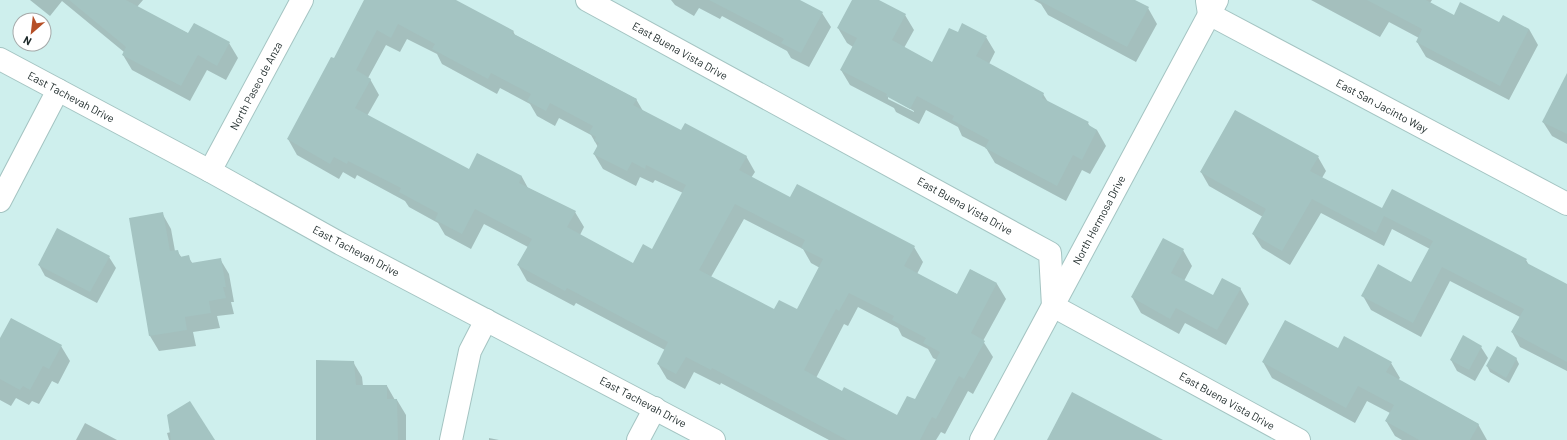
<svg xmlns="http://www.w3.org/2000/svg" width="1567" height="440" font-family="Barlow,sans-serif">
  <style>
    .shadow { fill: #0003; fill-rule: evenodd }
    .building { fill: #a4c4c2; fill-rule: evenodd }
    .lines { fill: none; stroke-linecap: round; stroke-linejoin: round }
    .minor-casing { stroke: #a4c4c2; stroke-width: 24 }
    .tertiary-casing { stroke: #a4c4c2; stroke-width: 24 }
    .minor { stroke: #fff; stroke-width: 22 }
    .tertiary { stroke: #fff; stroke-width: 22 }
    .labels { text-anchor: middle; stroke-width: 3; stroke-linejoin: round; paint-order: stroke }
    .street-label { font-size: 11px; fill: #1d2929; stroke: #fff }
  </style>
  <rect width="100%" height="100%" fill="#ceefed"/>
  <!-- shadow -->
  <g class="shadow">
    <polygon points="30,0 143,0 137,7 189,34 229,43 238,58 226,80 207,70 190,101 132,70 123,55 124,52 62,1 50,16"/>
    <path d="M 365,0 L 454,0 L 513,31 L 515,35 L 636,99 L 643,111 L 681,132 L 746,156 L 755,172 L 751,178 L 791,199 L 914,247 L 923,262 L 917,274 L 958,295 L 971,270 L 997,284 L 1006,299 L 983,341 L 993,357 L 973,394 L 968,391 L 945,434 L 941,432 L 936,440 L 829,440 L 721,383 L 720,385 L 694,372 L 685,389 L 667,379 L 658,364 L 665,350 L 576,303 L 574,306 L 527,281 L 518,265 L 528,247 L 484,224 L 471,249 L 445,235 L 438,223 L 409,207 L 405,201 L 357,175 L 355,179 L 343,172 L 339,179 L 297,155 L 288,139 L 334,60 ZM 407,39 L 437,54 L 442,64 L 497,94 L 500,88 L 530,104 L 537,116 L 555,126 L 559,118 L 591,135 L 598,147 L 594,154 L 603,169 L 636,186 L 640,177 L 653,183 L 655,180 L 683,193 L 652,251 L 633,265 L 580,235 L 584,227 L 575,212 L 528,188 L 522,177 L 478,154 L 469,170 L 367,116 L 379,95 L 370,79 L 368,78 L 386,45 L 400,52 ZM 744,219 L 803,249 L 811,263 L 820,268 L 797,310 L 774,311 L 711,277 ZM 858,307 L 898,328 L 902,336 L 928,349 L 933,358 L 937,360 L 916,401 L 897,417 L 843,392 L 816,378 L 844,324 L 848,326 Z"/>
    <polygon points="671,0 798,0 822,13 831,27 809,67 791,58 787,51 722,16 720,19 699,8 694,16 675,5"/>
    <path d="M 853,0 L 877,0 L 905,15 L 914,30 L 904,48 L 933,63 L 958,33 L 986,37 L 995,52 L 989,64 L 1043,94 L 1048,102 L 1088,123 L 1090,127 L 1097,130 L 1106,146 L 1090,174 L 1082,170 L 1066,201 L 995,163 L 986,148 L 962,136 L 958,127 L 926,110 L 919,124 L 896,112 L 894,108 L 850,85 L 841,70 L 853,47 L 847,43 L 838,28 ZM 888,96 L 914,111 L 914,112 L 888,99 Z"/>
    <polygon points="1034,0 1133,0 1148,8 1157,24 1136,62 1048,15 1041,4"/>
    <polygon points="1311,0 1432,0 1430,3 1454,16 1529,29 1538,45 1509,100 1426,57 1417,42 1419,38 1389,22 1380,37"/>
    <polygon points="1567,76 1567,144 1552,136 1543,122"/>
    <polygon points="1318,157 1326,171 1322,178 1382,210 1526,260 1529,265 1567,285 1567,371 1520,347 1512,332 1520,317 1450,281 1421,337 1371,310 1363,296 1412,283 1430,249 1392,229 1384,246 1321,213 1290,265 1262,248 1253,234 1263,217 1209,186 1201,172"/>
    <polygon points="162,213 171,229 175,251 177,251 182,258 188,257 193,264 220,259 229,274 234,302 231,302 234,314 217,316 220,328 193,332 196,346 159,351 150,336 130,219"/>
    <polygon points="1183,250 1192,266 1184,281 1213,296 1240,288 1249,304 1226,345 1185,323 1179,334 1141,313 1132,297"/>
    <polygon points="109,257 116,268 97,303 45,276 39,265"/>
    <polygon points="0,340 61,346 70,361 58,384 52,381 39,404 32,401 29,405 16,398 11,406 0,400"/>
    <polygon points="1481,347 1488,358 1475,381 1457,371 1451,360"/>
    <polygon points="1338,350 1391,363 1400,378 1398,380 1478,424 1487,440 1402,440 1395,436 1386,421 1390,413 1367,401 1355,423 1272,378 1263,362"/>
    <polygon points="1516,358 1519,364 1509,383 1490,372 1487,366"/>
    <polygon points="353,362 362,377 363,386 387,386 395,400 397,400 406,415 406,440 317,440"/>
    <polygon points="85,423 117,440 76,440"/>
    <polygon points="171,432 215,440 169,440 167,433"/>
    <polygon points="489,438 499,440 489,440"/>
  </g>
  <!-- building -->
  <g class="building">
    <polygon points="69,0 126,0 188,33 194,23 230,42 217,66 198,55 181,86 122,55 126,47"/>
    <path d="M 364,0 L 456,0 L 514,31 L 512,33 L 637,99 L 633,105 L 681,130 L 685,123 L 747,156 L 739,170 L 790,197 L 797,184 L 915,246 L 904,266 L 957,294 L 970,269 L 997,283 L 971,333 L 985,341 L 964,379 L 959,376 L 936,419 L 932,417 L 920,440 L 847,440 L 712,368 L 711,370 L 686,357 L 676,374 L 657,364 L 668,342 L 567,288 L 565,291 L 517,265 L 532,239 L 475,209 L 462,234 L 435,220 L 438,213 L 399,192 L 401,188 L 348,161 L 347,164 L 334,157 L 330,164 L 287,139 L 331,57 L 334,58 ZM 398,24 L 435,44 L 432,49 L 488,79 L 491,73 L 531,94 L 527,101 L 546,111 L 550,103 L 593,126 L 589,133 L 596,137 L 594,141 L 599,143 L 593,154 L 627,171 L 632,162 L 645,169 L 646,165 L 686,185 L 652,249 L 643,244 L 633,263 L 567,227 L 576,211 L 519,183 L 522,176 L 477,153 L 469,169 L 355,108 L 371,79 L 356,70 L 377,30 L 391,38 ZM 735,204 L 805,240 L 801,248 L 823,259 L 797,309 L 779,300 L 774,309 L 699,270 ZM 849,293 L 894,316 L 892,320 L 926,338 L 923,343 L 940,352 L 915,399 L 907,396 L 897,415 L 844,387 L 842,391 L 804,370 L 836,309 L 839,311 Z"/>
    <polygon points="709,0 800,0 823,12 801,53 781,43 784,39"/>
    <polygon points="852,0 879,0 906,14 892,40 932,62 949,28 958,32 962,23 987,36 976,56 1044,93 1042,98 1089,122 1087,124 1097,130 1082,160 1073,155 1057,186 985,148 989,140 952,120 954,116 917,96 910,109 886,96 887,94 840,70 857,38 837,28"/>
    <polygon points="1038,0 1135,0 1149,7 1127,47"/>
    <polygon points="1367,0 1426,0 1454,15 1460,2 1499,22 1503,15 1529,29 1500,86 1416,42 1422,29"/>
    <polygon points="1567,73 1567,134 1542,122"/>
    <polygon points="1235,110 1319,156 1310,171 1382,208 1392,189 1527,259 1525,262 1567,284 1567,362 1511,332 1524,309 1442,267 1413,323 1361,296 1378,264 1411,282 1433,241 1384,216 1376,233 1312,199 1282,251 1252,234 1266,209 1200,172"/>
    <polygon points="163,212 170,251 178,250 180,257 189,255 191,263 221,258 226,287 223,287 226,298 209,301 211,313 185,317 187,330 149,336 129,218"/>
    <polygon points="57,228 110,256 90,292 38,265"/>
    <polygon points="1163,238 1184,249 1171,273 1213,295 1222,278 1241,288 1217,330 1176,308 1170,319 1131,297"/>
    <polygon points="11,318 62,345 49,369 43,366 30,390 23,386 20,390 0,379 0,338"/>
    <polygon points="1285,320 1338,348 1344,336 1392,362 1386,372 1479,424 1470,440 1419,440 1385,421 1394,405 1358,386 1346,408 1262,362"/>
    <polygon points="1463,335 1482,346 1469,370 1450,360"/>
    <polygon points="1497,346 1517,358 1506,378 1486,366"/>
    <polygon points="316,360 354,361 356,385 387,385 387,399 397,399 398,440 316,440"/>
    <polygon points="1072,392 1163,440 1047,440"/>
    <polygon points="190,401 215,440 171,440 167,415"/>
  </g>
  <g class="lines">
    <defs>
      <g id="minor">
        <polyline points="587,0 1050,253 1053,306 1299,440"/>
        <polyline points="1207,1 1209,14 1567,204"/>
        <polyline points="210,171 302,0"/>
        <polyline points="0,201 58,90"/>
        <polyline points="451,440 470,351 486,320"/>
        <polyline points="638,440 655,408"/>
        <polyline points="981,440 1217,0"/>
      </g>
      <polyline id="tertiary" points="0,59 210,171 341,244 714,440"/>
    </defs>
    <!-- minor casing -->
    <use href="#minor" class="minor-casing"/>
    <!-- tertiary casing -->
    <use href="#tertiary" class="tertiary-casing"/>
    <!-- minor -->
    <use href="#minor" class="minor"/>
    <!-- tertiary -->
    <use href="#tertiary" class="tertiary"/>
  </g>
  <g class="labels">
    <!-- street labels -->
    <g class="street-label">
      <text transform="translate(680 51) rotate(29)" y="4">East Buena Vista Drive</text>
      <text transform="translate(256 86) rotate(-62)" y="4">North Paseo de Anza</text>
      <text transform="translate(71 97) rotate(28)" y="4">East Tachevah Drive</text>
      <text transform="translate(1382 106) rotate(28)" y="4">East San Jacinto Way</text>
      <text transform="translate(965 206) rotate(29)" y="4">East Buena Vista Drive</text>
      <text transform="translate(1099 220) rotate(-62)" y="4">North Hermosa Drive</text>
      <text transform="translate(356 251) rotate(28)" y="4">East Tachevah Drive</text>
      <text transform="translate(1227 401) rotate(29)" y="4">East Buena Vista Drive</text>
      <text transform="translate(643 402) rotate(28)" y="4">East Tachevah Drive</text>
    </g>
  </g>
  <!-- north arrow -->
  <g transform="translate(32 32) rotate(208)"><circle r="19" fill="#ffffff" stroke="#a5a9a9"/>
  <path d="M0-3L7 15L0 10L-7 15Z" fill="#b64f27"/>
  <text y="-6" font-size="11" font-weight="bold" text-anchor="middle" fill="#1d2929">N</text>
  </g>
</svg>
